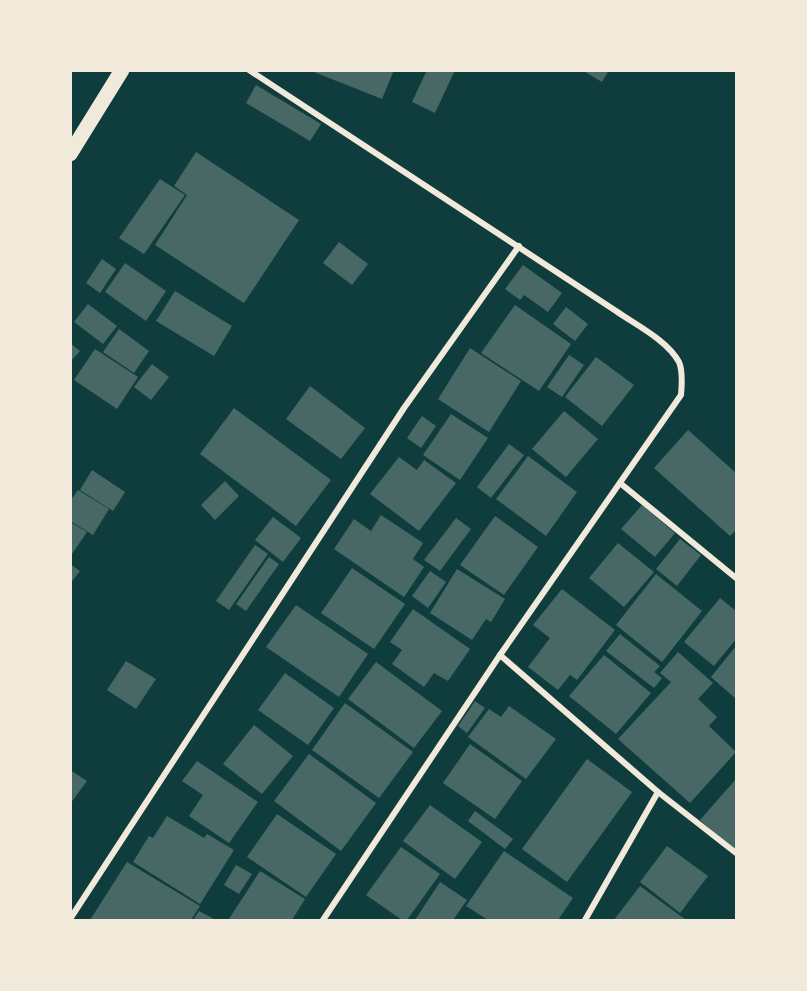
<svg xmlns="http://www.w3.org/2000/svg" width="807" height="991" font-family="Helvetica,sans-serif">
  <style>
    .building { fill: #486865 }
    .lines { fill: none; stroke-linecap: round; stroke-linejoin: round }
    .minor { stroke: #f1e9da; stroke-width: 6 }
    .primary { stroke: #f1e9da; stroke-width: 15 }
  </style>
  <rect width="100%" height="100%" fill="#0f3d3e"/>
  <!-- building -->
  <g class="building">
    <polygon points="309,70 394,70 382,99"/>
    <polygon points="427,70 455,70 435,113 412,102"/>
    <polygon points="582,70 609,70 602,82"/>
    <polygon points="256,85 321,124 310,141 246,103"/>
    <polygon points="196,152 299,220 244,303 155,245 187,195 174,186"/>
    <polygon points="160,179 185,195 144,254 119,238"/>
    <polygon points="339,242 368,264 352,285 323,263"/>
    <polygon points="102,259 116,269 100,293 86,283"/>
    <polygon points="125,263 166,291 146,321 105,292"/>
    <polygon points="523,265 562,293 548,312 524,295 520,300 505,289"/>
    <polygon points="175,291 232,326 214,356 156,321"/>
    <polygon points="88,304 117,326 103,344 74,322"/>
    <polygon points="515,305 571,344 539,391 481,353"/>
    <polygon points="566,307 588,324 575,341 553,324"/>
    <polygon points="119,329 149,351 134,373 103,352"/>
    <polygon points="70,343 80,351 70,362"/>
    <polygon points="470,348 521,381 489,432 438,399"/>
    <polygon points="95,349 138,377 117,409 74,380"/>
    <polygon points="569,355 584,365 562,397 547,387"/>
    <polygon points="596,357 634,385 602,426 565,397"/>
    <polygon points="152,364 169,377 151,400 134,387"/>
    <polygon points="310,386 365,428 341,459 286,419"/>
    <polygon points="234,408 331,480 296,526 200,454"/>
    <polygon points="564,411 598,439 566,477 532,449"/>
    <polygon points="451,414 488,438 460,480 423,455"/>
    <polygon points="422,416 436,426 421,448 407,438"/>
    <polygon points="688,430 736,473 736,530 730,536 654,468"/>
    <polygon points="509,444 524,455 491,498 477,487"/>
    <polygon points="528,456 577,492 546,536 496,499"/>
    <polygon points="399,457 417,470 424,460 456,483 419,531 370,494"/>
    <polygon points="92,470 125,492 113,511 80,490"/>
    <polygon points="225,481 239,496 215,520 201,505"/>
    <polygon points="78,490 109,509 93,535 70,521 70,501"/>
    <polygon points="642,505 675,533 655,557 621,529"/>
    <polygon points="381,515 423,543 413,559 424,567 404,597 334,549 354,519 371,531"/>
    <polygon points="495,516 538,547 504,595 460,565"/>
    <polygon points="273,517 301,538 283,562 255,540"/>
    <polygon points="456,518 471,529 440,571 424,560"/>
    <polygon points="70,522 87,532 70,557"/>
    <polygon points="680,539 701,555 677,586 656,569"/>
    <polygon points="618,543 654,572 624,607 589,578"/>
    <polygon points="255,545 268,554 229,610 216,601"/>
    <polygon points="269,557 279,564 246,611 236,604"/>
    <polygon points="70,564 80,571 70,584"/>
    <polygon points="352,568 405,604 374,649 321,613"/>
    <polygon points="457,569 505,599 491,622 486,619 472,640 430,613"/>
    <polygon points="430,571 446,582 428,608 412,596"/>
    <polygon points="656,574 702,611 662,662 616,625"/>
    <polygon points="562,589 615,630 577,680 570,675 558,690 528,667 550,638 533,625"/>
    <polygon points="720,598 736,611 736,639 714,666 684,642"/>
    <polygon points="296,605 368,654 339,697 266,647"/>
    <polygon points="413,609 470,649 448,681 434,673 424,687 392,664 402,650 390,642"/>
    <polygon points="620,634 660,666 654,672 662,678 654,688 606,651"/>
    <polygon points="736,646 736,699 711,677"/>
    <polygon points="678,652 713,683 698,699 717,717 709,726 736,752 690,803 618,739 671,682 660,673"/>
    <polygon points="604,655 651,693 616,734 569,696"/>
    <polygon points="126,661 156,679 136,709 107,690"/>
    <polygon points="376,662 442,711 414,748 348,699"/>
    <polygon points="285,673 334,708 308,745 258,710"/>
    <polygon points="475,701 485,708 467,733 458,726"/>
    <polygon points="345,703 413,752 379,798 312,750"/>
    <polygon points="509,706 556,739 526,779 468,737 489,709 501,717"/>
    <polygon points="254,725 293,756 262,794 223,764"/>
    <polygon points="470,744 522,781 495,819 443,783"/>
    <polygon points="309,754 376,803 341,851 274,801"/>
    <polygon points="587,759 632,792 567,882 522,849"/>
    <polygon points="197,761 258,802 229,843 189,816 203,795 182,781"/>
    <polygon points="70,770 87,781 70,804"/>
    <polygon points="736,779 736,852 700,820"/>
    <polygon points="430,805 482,842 455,879 403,841"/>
    <polygon points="475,811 513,839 505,849 468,821"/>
    <polygon points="277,814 336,854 306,897 247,857"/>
    <polygon points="167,816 204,838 207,834 234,850 200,904 133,862 149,836 153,838"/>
    <polygon points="667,846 708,876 680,913 640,882"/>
    <polygon points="401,847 440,874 407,920 402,920 366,895"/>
    <polygon points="504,851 573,898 558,920 488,920 466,906"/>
    <polygon points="127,862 200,906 191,920 90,920"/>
    <polygon points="236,865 252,874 239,894 224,885"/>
    <polygon points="260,871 305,899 292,920 229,919"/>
    <polygon points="440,882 467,900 453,920 415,920"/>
    <polygon points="640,886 686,920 614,920"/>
    <polygon points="199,911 216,920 193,920"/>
  </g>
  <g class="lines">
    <!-- minor -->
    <g class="minor">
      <path d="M 249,70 L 616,311 C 636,325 667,340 679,362 C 683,371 682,384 681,395 L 500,655 L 323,920"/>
      <polyline points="620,483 736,578"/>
      <polyline points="500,655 658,792 736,853"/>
      <polyline points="70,919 404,408 519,246"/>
      <polyline points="585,920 658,792"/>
    </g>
    <!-- primary -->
    <polyline class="primary" points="70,154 122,70"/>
  </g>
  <!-- border -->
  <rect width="807" height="991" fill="none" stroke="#f1e9da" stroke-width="144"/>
</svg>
